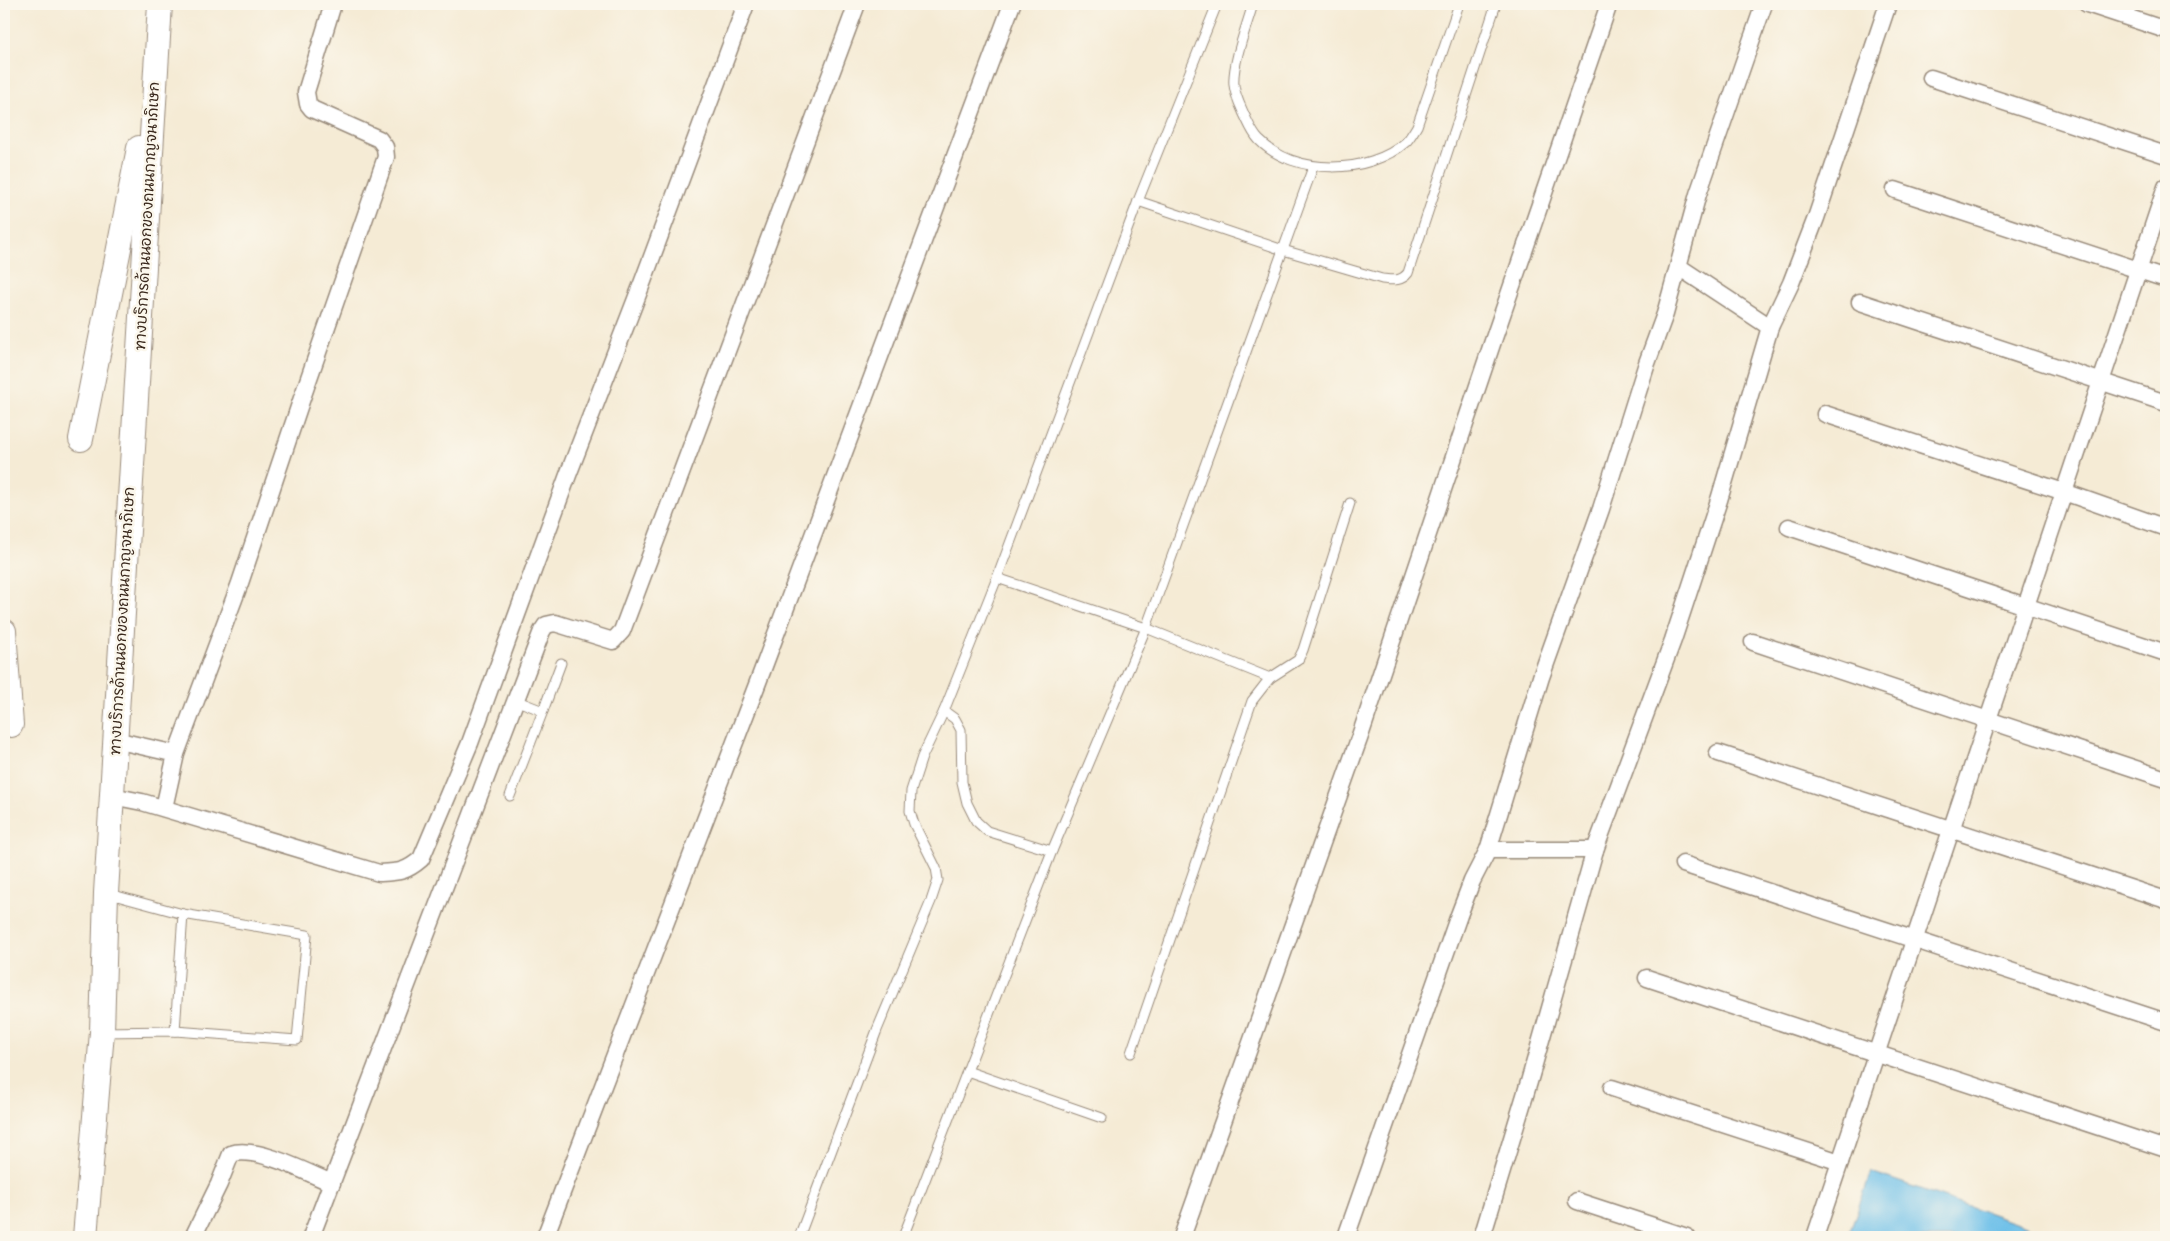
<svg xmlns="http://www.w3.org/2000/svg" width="2170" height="1241" font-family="Dekko,'Playpen Sans Thai',sans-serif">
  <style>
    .water { fill: #6dc0e9; stroke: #547584 }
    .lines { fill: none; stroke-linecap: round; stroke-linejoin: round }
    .lane-casing { stroke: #988a7a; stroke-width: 11 }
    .street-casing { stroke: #988a7a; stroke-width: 19 }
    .secondary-casing { stroke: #988a7a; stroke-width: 26 }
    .lane { stroke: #fff; stroke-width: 9 }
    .street { stroke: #fff; stroke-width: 16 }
    .secondary { stroke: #fff; stroke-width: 24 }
    .labels { text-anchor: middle; stroke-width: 5; stroke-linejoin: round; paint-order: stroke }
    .street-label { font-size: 15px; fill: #3b2a1e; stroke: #fbf7ec }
  </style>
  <rect width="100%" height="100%" fill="#fbf7ec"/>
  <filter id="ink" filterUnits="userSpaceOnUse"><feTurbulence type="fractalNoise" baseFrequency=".02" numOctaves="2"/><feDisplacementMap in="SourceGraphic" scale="10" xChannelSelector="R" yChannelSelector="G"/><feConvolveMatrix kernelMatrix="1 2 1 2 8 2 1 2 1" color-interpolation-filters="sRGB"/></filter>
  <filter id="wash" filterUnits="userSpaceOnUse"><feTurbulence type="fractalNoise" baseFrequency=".0096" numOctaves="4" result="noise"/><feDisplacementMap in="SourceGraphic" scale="20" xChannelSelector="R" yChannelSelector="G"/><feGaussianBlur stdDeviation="1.12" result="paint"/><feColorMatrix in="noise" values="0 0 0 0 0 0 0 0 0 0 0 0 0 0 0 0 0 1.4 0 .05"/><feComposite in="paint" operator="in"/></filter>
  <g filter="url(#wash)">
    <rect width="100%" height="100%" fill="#f5ebd5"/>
    <!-- water -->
    <polygon class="water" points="1871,1172 2058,1237 1848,1237"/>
  </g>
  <g filter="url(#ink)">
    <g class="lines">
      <defs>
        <g id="lane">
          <path d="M 1253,4 C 1247,25 1232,64 1234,85 C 1235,95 1240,105 1244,114 C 1248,122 1252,133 1259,140 C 1294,176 1369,175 1406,142 C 1410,138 1414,131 1417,126 L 1459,4"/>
          <path d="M 1138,201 L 1283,250 L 1382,279 C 1392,280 1401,282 1408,273 L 1496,4"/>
          <polyline points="997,578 1146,628 1270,678 1252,701 1131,1053"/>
          <polyline points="1270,678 1298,660 1303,650 1350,503"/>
          <polyline points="515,700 543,711 561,663"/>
          <polyline points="944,711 955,719 961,730 962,782 967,803 976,821 987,831 1052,851"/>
          <polyline points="510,796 543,711"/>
          <polyline points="175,1031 183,914"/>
          <polyline points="102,1032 175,1031 297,1040 307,935 183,914 106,893"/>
          <polyline points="967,1071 1102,1118"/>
          <polyline points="799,1237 877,1030 931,901 938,880 936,868 914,824 910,811 911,791 922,757 944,711 997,578 1138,201 1217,4"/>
          <polyline points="903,1237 1052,851 1146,628 1313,167"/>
        </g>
        <g id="street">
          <polyline points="2087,4 2166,30"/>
          <polyline points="1931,78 2166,155"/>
          <polyline points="1895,190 2166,279"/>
          <polyline points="1679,267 1770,327"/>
          <polyline points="1860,302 2166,403"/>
          <polyline points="1825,414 2064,492 2166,528"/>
          <polyline points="1789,527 2166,653"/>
          <polyline points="1753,642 2166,779"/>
          <polyline points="115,740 176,754"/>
          <polyline points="1718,753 2166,900"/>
          <path d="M 112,796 L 142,802 L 379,873 C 399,872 406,872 421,859 L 470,743 L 568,475 L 643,281 L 746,4"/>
          <polyline points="164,808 176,754 240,583 302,398 386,157 385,147 379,139 312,109 308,104 306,92 333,4"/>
          <polyline points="1488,850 1595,850"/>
          <polyline points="1683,864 2166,1022"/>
          <polyline points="1647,978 2166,1149"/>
          <polyline points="1612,1088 1840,1162"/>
          <polyline points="1577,1201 1687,1237"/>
          <path d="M 193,1237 L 219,1184 L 231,1154 C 256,1145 307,1173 332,1183"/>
          <polyline points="311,1237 542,631 546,625 555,623 613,641 622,631 857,4"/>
          <polyline points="545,1237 758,682 1012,4"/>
          <polyline points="1182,1237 1360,736 1494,338 1609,4"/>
          <polyline points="1346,1237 1459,915 1472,881 1488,850 1541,677 1601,509 1647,363 1665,314 1698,194 1764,4"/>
          <polyline points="1482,1237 1529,1082 1595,850 1673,640 1719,500 1770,327 1791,283 1816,218 1888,4"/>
          <polyline points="1815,1237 2166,187"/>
        </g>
        <g id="secondary">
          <polyline points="81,439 139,148"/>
          <polyline points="4,631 11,725"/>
          <polyline points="85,1237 102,1032 106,893 160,4"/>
        </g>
      </defs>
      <!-- lane casing -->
      <use href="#lane" class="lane-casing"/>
      <!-- street casing -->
      <use href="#street" class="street-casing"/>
      <!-- secondary casing -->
      <use href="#secondary" class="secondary-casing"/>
      <!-- lane -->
      <use href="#lane" class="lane"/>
      <!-- street -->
      <use href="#street" class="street"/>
      <!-- secondary -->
      <use href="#secondary" class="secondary"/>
    </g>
  </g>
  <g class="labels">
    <!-- street labels -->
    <g class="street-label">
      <text transform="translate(147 216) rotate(-87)" y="5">ทางบริการด้านนอกของถนนกาญจนาภิเษก</text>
      <text transform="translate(122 621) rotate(-87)" y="5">ทางบริการด้านนอกของถนนกาญจนาภิเษก</text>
    </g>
  </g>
  <!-- margin -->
  <rect width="2170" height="1241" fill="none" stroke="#fbf7ec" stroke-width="20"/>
</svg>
